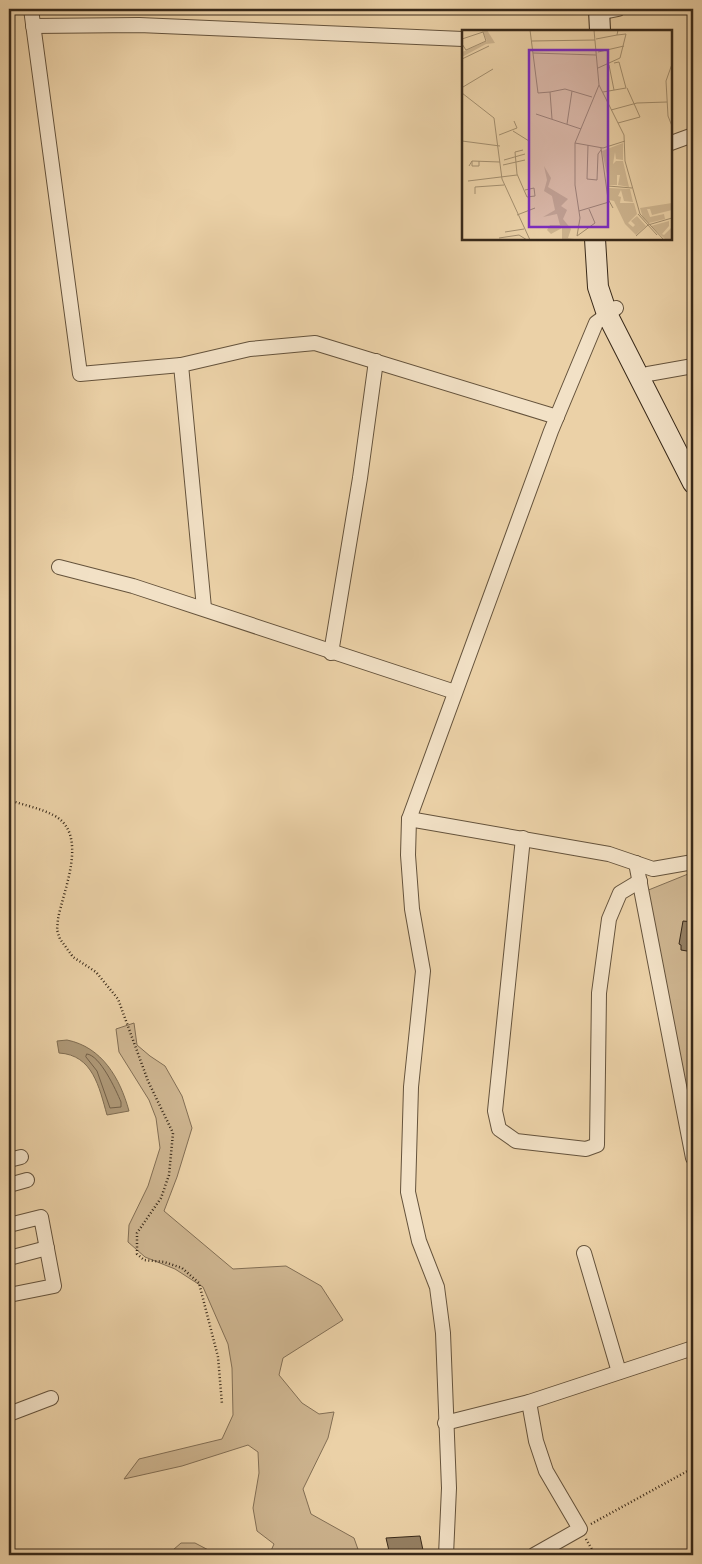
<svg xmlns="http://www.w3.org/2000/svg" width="702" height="1564" font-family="'EB Garamond',serif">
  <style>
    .green { fill: #cdb48f; stroke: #826e54 }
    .water { fill: #ae9877; stroke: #7f6c51 }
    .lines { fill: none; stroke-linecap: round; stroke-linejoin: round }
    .shore { stroke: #736048; stroke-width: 1 }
    .building { fill: #958063; stroke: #382919 }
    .minor-casing { stroke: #65533c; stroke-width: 16 }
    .secondary-casing { stroke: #382919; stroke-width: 22 }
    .path { stroke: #382919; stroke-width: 2.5; stroke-dasharray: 1 2.5; stroke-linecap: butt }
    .minor { stroke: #f2e1c6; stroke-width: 14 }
    .secondary { stroke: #f2e1c6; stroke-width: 20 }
    .inset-road { fill: none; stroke: #a38e6e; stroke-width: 1 }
    .view { fill: #7b2cbf; fill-opacity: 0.15; stroke: #7b2cbf; stroke-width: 2.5 }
    .inset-edge { fill: none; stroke: #382919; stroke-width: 2.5 }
  </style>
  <rect width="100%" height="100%" fill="#ebd1a7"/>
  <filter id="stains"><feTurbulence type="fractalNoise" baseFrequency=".004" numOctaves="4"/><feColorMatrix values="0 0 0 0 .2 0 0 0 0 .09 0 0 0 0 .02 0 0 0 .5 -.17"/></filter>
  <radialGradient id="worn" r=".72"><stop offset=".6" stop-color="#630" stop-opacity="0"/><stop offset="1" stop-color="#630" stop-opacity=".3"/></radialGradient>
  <!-- green -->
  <g class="green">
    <polygon points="693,872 693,1136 646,891"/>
    <polygon points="134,1023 137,1045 150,1056 165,1066 182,1096 192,1128 177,1177 164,1211 233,1269 286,1266 321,1286 343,1320 283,1358 279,1375 302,1403 319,1414 334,1412 328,1438 303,1489 311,1514 354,1538 360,1555 269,1555 274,1544 257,1531 253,1508 259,1473 258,1452 248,1445 182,1466 124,1479 139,1459 222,1439 233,1415 232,1368 228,1344 203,1287 175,1269 145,1257 128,1242 129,1225 148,1186 160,1148 156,1118 149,1100 119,1052 116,1029"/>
    <polygon points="181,1543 195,1543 218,1555 171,1555 173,1550"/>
  </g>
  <!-- water -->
  <path class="water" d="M 67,1040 C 102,1047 120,1078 129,1111 L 107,1115 C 99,1087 93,1055 59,1053 L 57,1041 Z"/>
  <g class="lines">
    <!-- shore -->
    <path class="shore" d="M 87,1054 C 100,1055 116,1090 121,1102 L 121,1107 L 110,1108 L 97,1071 L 86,1057 Z"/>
  </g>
  <!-- building -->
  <g class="building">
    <polygon points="683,921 693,922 693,952 681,950 681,945 679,944"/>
    <polygon points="420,1536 424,1555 390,1555 386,1538"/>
  </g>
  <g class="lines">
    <defs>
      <g id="minor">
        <polyline points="31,9 80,374 181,365"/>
        <polyline points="608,11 618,9"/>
        <polyline points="33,26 139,25 463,39"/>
        <polyline points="671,143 693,135"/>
        <polyline points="648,374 693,366"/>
        <polyline points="59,567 133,586 455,692"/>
        <polyline points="204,608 181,365 250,349 315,343 557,417"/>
        <polyline points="331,653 360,478 376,361"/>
        <polyline points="409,819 609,854 653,869 693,862"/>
        <polyline points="523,838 495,1111 499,1129 516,1141 586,1149 597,1145 599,993 609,919 620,893 640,881"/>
        <polyline points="636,863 693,1158"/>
        <polyline points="9,1160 21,1157"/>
        <polyline points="9,1185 27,1180"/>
        <polyline points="9,1225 41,1217 54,1286 9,1295"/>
        <polyline points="584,1253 619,1372"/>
        <polyline points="9,1258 47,1248"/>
        <polyline points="529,1402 536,1441 546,1471 580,1529 534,1555"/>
        <polyline points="9,1414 51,1398"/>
        <polyline points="445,1423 529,1402 693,1348"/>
        <polyline points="446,1555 449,1488 443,1333 437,1287 419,1241 408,1192 411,1087 423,971 412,909 408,855 409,819 551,431 596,323 616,308"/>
      </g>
      <g id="secondary">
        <polyline points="599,9 600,31"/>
        <polyline points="595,239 598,287 607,314 693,483"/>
      </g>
    </defs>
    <!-- minor casing -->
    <use href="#minor" class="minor-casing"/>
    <!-- secondary casing -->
    <use href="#secondary" class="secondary-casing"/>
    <!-- path -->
    <g class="path">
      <path d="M 9,800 C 23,805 40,808 53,815 C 90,833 63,891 58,919 L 57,930 L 60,939 L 73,957 L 96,972 L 118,999 L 148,1081 L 173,1133 L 169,1175 L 161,1198 L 137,1233 L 137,1254 L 144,1260 L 164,1262 L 182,1268 L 199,1283 L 218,1357 L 222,1404"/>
      <polyline points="591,1524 693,1468"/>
      <polyline points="586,1539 595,1555"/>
    </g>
    <!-- minor -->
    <use href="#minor" class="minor"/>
    <!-- secondary -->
    <use href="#secondary" class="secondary"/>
  </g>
  <!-- overview -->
  <g transform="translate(462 30)">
    <rect width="210" height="210" fill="#ebd1a7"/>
    <path d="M 20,0 L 25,0 L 33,13 L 24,14 L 0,27 L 0,22 L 25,11 ZM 161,113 L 161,130 L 154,129 L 153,122 L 151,134 L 154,131 L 161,131 L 167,157 L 156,155 L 158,145 L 155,145 L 155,155 L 147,155 L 140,121 ZM 82,136 L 89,148 L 86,157 L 106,169 L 99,176 L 105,180 L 101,189 L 109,199 L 106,208 L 119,210 L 100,210 L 100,198 L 89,204 L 85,200 L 88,195 L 98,195 L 95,184 L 81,187 L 93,180 L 90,166 L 82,161 L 85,150 ZM 147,158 L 168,159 L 171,172 L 162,171 L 159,160 L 156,166 L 159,167 L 158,173 L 172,173 L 175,184 L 166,193 L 171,197 L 173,195 L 169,191 L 175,186 L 184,196 L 174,205 L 163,194 L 152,171 L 147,170 ZM 210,173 L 210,180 L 190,185 L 188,179 L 185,179 L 188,187 L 202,184 L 203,189 L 187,193 L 181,188 L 178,178 ZM 207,191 L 207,196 L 200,204 L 202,205 L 209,198 L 210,210 L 204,210 L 189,196 Z" fill="#cdb48f"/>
    <path class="inset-road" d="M 68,0 L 76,63 L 88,62M 132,0 L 137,55 L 162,105 L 163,131 L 178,184 L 202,210M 0,9 L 21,2 L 24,11 L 4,20 L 0,14M 134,9 L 155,5 L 156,0M 70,11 L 133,10M 136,22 L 162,16M 71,23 L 134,25M 0,29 L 27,16M 210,34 L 204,51 L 206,86 L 210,96M 147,35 L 152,60M 136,38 L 158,28 L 164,4 L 155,5M 1,57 L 31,39M 141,62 L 164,58 L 157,32 L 152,33M 0,63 L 32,88 L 40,149 L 68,210M 149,80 L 175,73 L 205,72M 74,84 L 119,99M 90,89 L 88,62 L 103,59 L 130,67M 156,93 L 178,87 L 165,58M 105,94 L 110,61M 51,101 L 67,111M 37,105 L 55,98 L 52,91M 0,111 L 38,116M 113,113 L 141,118 L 163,111M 126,115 L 125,149 L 135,150 L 136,124 L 139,120M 139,118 L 146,169 L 151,178M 61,120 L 53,122 L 55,144 L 65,167 L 73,166 L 72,158 L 63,160M 42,130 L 63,124M 10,131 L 10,136 L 17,136 L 17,131M 41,135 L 63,130M 7,136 L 10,131 L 38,132M 6,151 L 55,145M 146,156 L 170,158M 13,164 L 13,157 L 42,155M 127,179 L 133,193 L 115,206 L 118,188 L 113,155 L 113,113 L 137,55M 117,181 L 147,172M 176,184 L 195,205M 55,185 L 73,178M 43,202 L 62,199M 174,206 L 186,195 L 210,188M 37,208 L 57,205 L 65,210"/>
    <path class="view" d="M 67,20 L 146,20 L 146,197 L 67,197 Z"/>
    <rect width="210" height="210" class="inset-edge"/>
  </g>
  <!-- margin -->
  <rect width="702" height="1564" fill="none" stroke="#ebd1a7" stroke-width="30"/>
  <rect x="10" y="10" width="682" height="1544" fill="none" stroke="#382919" stroke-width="2.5"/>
  <rect x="15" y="15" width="672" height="1534" fill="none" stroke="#382919"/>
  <rect width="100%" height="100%" filter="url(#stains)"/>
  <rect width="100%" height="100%" fill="url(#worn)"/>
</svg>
